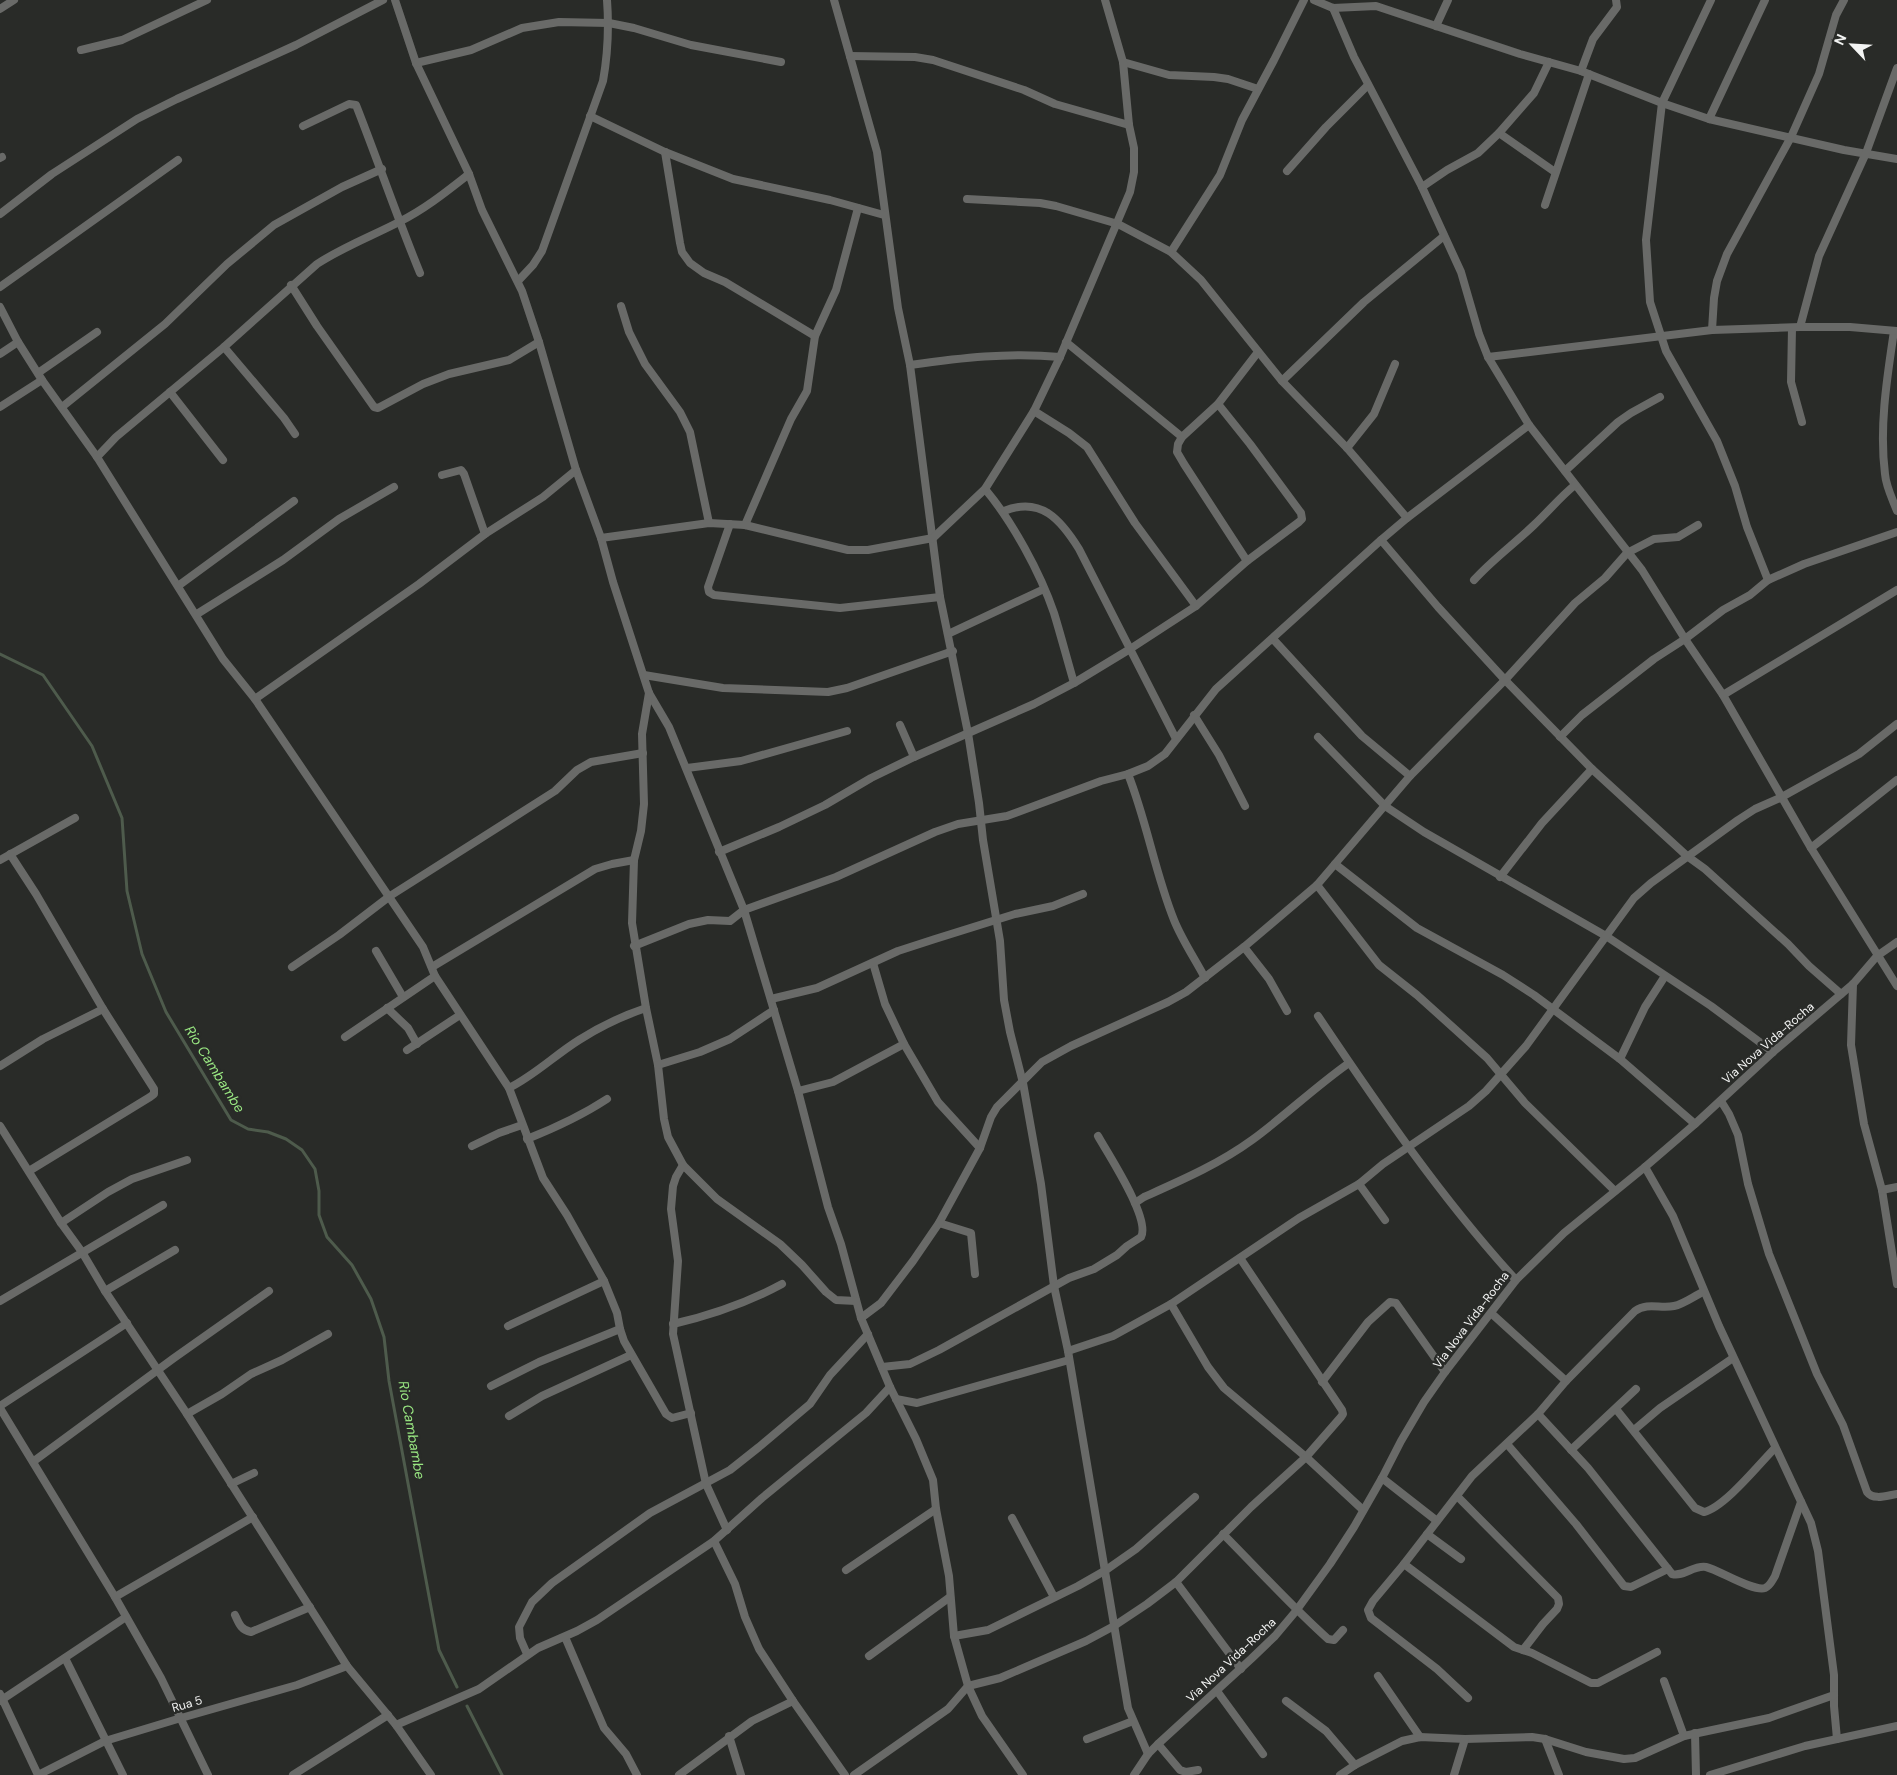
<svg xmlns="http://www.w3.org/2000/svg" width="1897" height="1775" font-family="'DM Sans',sans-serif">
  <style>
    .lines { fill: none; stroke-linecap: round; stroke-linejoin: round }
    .stream { stroke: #4e5b4c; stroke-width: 3 }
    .street { stroke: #696a68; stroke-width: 8 }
    .labels { text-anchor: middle; stroke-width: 5; stroke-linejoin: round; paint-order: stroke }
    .street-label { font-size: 12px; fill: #f3f4f3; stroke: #292b28 }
    .water-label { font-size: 14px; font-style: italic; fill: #99e782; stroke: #292b28 }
  </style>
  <rect width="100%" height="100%" fill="#292b28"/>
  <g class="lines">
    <!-- stream -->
    <g class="stream">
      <polyline points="0,654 43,675 92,746 122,818 127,891 142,954 166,1012 231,1120 248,1129 268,1132 286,1139 302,1150 315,1169 319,1191 319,1215 327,1237 352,1265 371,1299 384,1337 389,1381 439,1650 457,1687"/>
      <polyline points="467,1706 502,1775"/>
    </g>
    <!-- street -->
    <g class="street">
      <polyline points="395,0 416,63 469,174 482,210 522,291 539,342 576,470 601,538 613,582 649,693 669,727 744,910 798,1091 828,1207 841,1244 861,1318 890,1387 916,1439 933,1480 936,1509 949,1576 954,1636 968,1686 982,1716 1023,1775"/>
      <polyline points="834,0 877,152 898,308 910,365 940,597 968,733 979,803 983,840 1000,941 1004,1000 1010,1032 1023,1083 1041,1184 1054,1286 1068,1351 1128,1708 1148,1754"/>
      <polyline points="1314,0 1333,8 1376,6 1520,54 1581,71 1662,103 1709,119 1844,150 1897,159"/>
      <polyline points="1711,0 1662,103 1646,240 1650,302 1666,351 1717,441 1735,486 1747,527 1768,580"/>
      <polyline points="1333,8 1354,57 1422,187 1461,272 1479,334 1488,357 1529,425 1642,570 1685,639 1723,695 1811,848 1897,986"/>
      <polyline points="0,9 14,0"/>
      <polyline points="1436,26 1448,0"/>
      <polyline points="81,50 122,40 207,0"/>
      <polyline points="850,56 915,57 933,60 1024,90 1055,104 1129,125"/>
      <polyline points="1123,62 1169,75 1214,77 1228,79 1258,89"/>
      <polyline points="416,63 471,50 522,28 559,22 609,23 634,28 691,45 781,62"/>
      <polyline points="1581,71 1593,39 1617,7 1616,0"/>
      <polyline points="590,116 665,152 733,179 830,200 884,215"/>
      <polyline points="1709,119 1765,0"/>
      <path d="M 303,126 L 349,104 L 356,105 C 378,161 397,217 420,273"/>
      <polyline points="1499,133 1555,172"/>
      <polyline points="665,152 680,243 682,252 690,263 704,273 725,282 815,336"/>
      <polyline points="0,158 2,157"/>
      <polyline points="1287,171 1326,127 1368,85"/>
      <polyline points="1422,187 1447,170 1478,153 1499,133 1534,93 1549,62"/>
      <polyline points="967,199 1040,203 1056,206 1118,224 1171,252 1201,280 1282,381 1347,448 1407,518"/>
      <polyline points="1545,205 1589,74"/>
      <polyline points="0,214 52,174 137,119 177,99 296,45 383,0"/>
      <polyline points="1171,252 1220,175 1242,120 1274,60 1304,0"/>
      <path d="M 518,281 L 533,265 L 542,251 L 603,81 C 608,53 609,27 607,0"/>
      <polyline points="291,285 317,326 374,407 378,408 423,384 449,374 509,360 539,342"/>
      <polyline points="0,287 178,160"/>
      <polyline points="621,306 629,332 645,364 680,412 690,432 709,523"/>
      <polyline points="0,307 18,342 42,380 97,457 223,659 255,699 423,947 435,976 509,1088 543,1178 567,1215 604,1281 617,1313 620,1329 624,1341 666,1414 672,1418 691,1413"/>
      <polyline points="1800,327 1819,256 1866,153 1897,68"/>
      <polyline points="1792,328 1791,382 1802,422"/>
      <polyline points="1712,330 1714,298 1717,281 1727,254 1791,137 1819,74 1836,15 1844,0"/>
      <path d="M 1894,331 C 1887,378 1879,427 1885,474 C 1886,487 1893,500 1897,511"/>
      <polyline points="1066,342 1182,437"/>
      <polyline points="224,347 284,418 295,434"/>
      <polyline points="0,354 18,342"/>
      <polyline points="1488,357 1712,330 1800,327 1850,327 1897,331"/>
      <path d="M 910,365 C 960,358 1009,352 1060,357"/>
      <polyline points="38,373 97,332"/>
      <polyline points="1282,381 1364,302 1444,236"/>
      <polyline points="170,392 223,460"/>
      <polyline points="0,407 42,380"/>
      <polyline points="62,407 165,324 227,264 274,225 342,187 382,169"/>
      <polyline points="1034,411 1069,433 1087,447 1135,523 1196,606"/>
      <polyline points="1347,448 1374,414 1395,364"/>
      <path d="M 97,457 L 116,437 L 224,347 L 317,264 C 343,247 372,236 399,222 C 425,209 446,192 469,174"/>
      <polyline points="1565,471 1618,422 1631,413 1660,397"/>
      <polyline points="442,475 461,470 464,474 485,534"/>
      <path d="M 985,489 C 1012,521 1040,572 1054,613 C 1061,636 1067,659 1074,683"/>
      <path d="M 1004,511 C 1041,496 1061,520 1079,549 L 1176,739"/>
      <polyline points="730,524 708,587 709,592 714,595 840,608 940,597"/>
      <polyline points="745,525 791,419 807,391 815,336 836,290 858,208"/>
      <polyline points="601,538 709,523 745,525 848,550 868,550 933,538 985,489 1034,411 1060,357 1130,192 1134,172 1134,148 1129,125 1123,62 1105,0"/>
      <polyline points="1381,540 1438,607 1505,680 1592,769 1687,856 1705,869 1788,944 1809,966 1841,994"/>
      <polyline points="1247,561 1184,464 1177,452 1178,444 1182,437 1218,404 1258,352"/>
      <path d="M 1474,580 C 1492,560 1514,544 1534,525 C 1548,512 1560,497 1575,485"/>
      <polyline points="178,586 294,501"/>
      <polyline points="197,614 283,560 339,519 394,487"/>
      <polyline points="948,634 1044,589"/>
      <polyline points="1273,639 1362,736 1410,776"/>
      <polyline points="644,675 723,688 828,692 847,688 953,651"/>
      <polyline points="649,693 642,734 644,804 641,831 634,860 632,923 646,1008 658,1065 664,1119 668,1137 683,1165 717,1199 780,1244 802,1265 826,1292 836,1300 856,1301"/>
      <polyline points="1723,695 1897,590"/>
      <polyline points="255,699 419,584 485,534 543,497 576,470"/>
      <polyline points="1194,715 1219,755 1245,806"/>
      <polyline points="900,725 914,757"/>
      <polyline points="1318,737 1385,806 1424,832 1606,936 1711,1006 1773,1052"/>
      <polyline points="1560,737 1582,715 1654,659 1685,639 1723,610 1750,595 1768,580 1804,564 1897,532"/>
      <polyline points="687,768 741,761 847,731"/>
      <path d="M 1128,774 C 1147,822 1155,873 1174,920 C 1182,940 1195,959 1205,978"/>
      <polyline points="1811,848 1897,780"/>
      <polyline points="719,852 779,827 825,805 871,778 914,757 1034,704 1074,683 1130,649 1196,606 1247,561 1299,522 1302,519 1301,513 1250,444 1218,404"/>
      <polyline points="10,854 36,894 103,1009 154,1089 154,1094 150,1097 29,1171"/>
      <polyline points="0,860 75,818"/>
      <polyline points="1335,864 1417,928 1503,975 1534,995 1620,1059 1695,1124"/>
      <polyline points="1500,877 1542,823 1592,769"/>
      <polyline points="1317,885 1379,965 1417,995 1487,1058 1525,1103 1615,1191"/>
      <polyline points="634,946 689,924 708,920 730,921 744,910 836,877 935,832 958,824 1007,816 1101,781 1128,774 1148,766 1165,754 1216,689 1381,540 1407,518 1529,425"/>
      <polyline points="1244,947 1269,979 1287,1011"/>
      <polyline points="376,951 403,997"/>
      <polyline points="873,963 885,1004 904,1044 938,1102 980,1148"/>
      <polyline points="292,967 339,935 390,896 555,791 577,770 591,762 643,753"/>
      <polyline points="432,967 595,869 612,864 634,860"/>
      <polyline points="1853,984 1851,1045 1864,1124 1882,1190 1897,1284"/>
      <polyline points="771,999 817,988 898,951 935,939 1015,914 1053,906 1083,894"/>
      <polyline points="387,1008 408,1028 417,1044"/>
      <path d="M 1318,1016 C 1379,1107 1442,1199 1516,1280"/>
      <polyline points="345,1037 435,976"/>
      <polyline points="407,1050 460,1015"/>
      <polyline points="1620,1059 1645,1007 1665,976"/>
      <polyline points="658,1065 700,1052 730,1039 774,1010"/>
      <polyline points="0,1066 43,1039 103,1009"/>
      <path d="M 509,1088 C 535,1075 555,1055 579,1040 C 601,1026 622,1016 646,1008"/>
      <polyline points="798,1091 833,1082 904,1044"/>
      <path d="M 1721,1101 L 1729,1114 L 1738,1135 L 1748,1184 L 1769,1254 L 1817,1374 L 1843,1425 L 1867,1492 C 1874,1501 1888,1495 1897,1494"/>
      <polyline points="0,1126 61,1223 82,1252 105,1291 187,1414 347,1666 396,1725 431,1775"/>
      <path d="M 527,1139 C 555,1128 581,1116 607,1099"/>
      <polyline points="472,1146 499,1133 522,1125"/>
      <polyline points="683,1165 676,1177 673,1186 671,1209 678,1261 673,1334 706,1484 727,1530"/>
      <polyline points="1645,1167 1673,1216 1719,1326 1811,1523 1818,1551 1834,1675 1834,1706 1837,1739"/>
      <polyline points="1359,1184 1385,1220"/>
      <polyline points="1882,1190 1897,1187"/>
      <path d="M 1135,1203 L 1144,1197 C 1182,1180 1219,1164 1252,1140 C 1286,1115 1315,1087 1349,1063"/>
      <polyline points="61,1223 108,1192 132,1179 187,1160"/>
      <polyline points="939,1223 971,1233 975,1274"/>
      <polyline points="105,1291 175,1250"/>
      <polyline points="0,1301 163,1205"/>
      <polyline points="1171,1304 1208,1367 1224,1388 1306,1457 1363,1510"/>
      <polyline points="1491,1313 1566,1381"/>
      <polyline points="861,1318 881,1303 913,1261 939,1223 980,1148 991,1117 997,1107 1042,1062 1071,1046 1168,1002 1186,992 1244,947 1317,885 1410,776 1505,680 1575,603 1605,578 1627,553 1654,539 1678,537 1698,525"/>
      <path d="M 673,1324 C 712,1315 747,1303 782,1284"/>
      <polyline points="508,1326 604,1281"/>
      <polyline points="1068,1351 1113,1336 1171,1304 1299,1218 1359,1184 1383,1164 1469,1106 1486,1091 1526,1046 1623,913 1634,898 1651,883 1738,820 1755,809 1780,798 1859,754 1897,724"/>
      <path d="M 882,1367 L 910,1364 L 939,1350 L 1069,1278 L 1094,1269 L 1117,1255 L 1127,1246 L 1141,1237 C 1151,1219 1108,1154 1098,1136"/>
      <polyline points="1322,1382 1368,1322 1390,1302 1396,1303 1445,1372"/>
      <polyline points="491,1386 539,1362 620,1329"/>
      <polyline points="896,1399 917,1403 1069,1360"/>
      <polyline points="0,1406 127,1323"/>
      <polyline points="0,1408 115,1597 161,1678 208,1775"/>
      <path d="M 1616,1409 L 1695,1508 L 1704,1512 C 1725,1507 1759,1464 1775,1448"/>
      <polyline points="187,1414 222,1394 251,1374 282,1360 328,1334"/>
      <path d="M 1538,1414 L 1588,1468 L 1672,1574 C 1684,1577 1693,1565 1706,1567 C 1719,1570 1753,1592 1765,1588 C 1770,1586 1772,1581 1775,1576 L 1801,1502"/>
      <polyline points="509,1416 542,1396 631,1355"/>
      <polyline points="1634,1430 1660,1408 1733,1358"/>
      <polyline points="1507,1444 1576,1524 1624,1586 1631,1587 1668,1569"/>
      <polyline points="1571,1450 1636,1389"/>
      <polyline points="34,1461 174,1358 269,1291"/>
      <polyline points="1382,1478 1437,1521"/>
      <polyline points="231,1484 254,1473"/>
      <polyline points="1457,1496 1558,1598 1559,1604 1557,1609 1543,1624 1523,1650"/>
      <polyline points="1012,1518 1054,1597"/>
      <path d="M 1223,1534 C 1258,1569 1291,1606 1328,1639 L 1334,1640 L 1343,1630"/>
      <polyline points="1427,1534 1461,1559"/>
      <polyline points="714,1541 735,1584 745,1617 759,1649 793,1701 845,1775"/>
      <polyline points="1404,1564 1514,1647 1532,1653 1591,1683 1598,1683 1657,1652"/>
      <polyline points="846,1570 936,1509"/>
      <polyline points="1176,1582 1241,1669"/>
      <polyline points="115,1597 253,1517"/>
      <path d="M 235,1615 C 239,1624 241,1630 251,1632 L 310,1607"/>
      <polyline points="954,1636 988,1630 1078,1586 1106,1570 1136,1549 1195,1497"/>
      <polyline points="565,1637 604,1728 626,1754 637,1775"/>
      <polyline points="527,1654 520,1638 519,1627 532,1602 552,1583 650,1513 730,1470 759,1447 810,1404 830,1375 868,1334"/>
      <polyline points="869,1656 950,1597"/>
      <polyline points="65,1658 123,1775"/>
      <polyline points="1378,1676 1420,1737"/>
      <polyline points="1664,1681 1684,1736"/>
      <polyline points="1217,1691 1263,1754"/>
      <polyline points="0,1694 38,1775"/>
      <path d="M 1468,1698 L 1437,1669 L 1371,1618 L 1368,1610 L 1373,1601 L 1404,1564 L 1472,1476 L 1538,1414 L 1566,1381 L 1635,1311 C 1648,1302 1660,1309 1674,1306 C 1684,1304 1694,1296 1703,1292"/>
      <polyline points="0,1701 126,1617"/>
      <polyline points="1286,1701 1326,1731 1355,1765"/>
      <polyline points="396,1725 479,1689 538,1648 577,1631 597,1620 714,1541 762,1498 866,1413 890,1387"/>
      <polyline points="1695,1733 1696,1775"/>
      <polyline points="729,1736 741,1775"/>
      <polyline points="1087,1739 1133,1721"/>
      <polyline points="1545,1739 1559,1775"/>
      <polyline points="1158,1744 1180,1770 1186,1772 1198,1770"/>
      <polyline points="38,1775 105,1741 181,1718 297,1685 347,1666"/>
      <polyline points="293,1775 388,1715"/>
      <polyline points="679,1775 752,1721 793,1701"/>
      <polyline points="854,1775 948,1709 968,1686 1000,1678 1086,1641 1114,1626 1147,1604 1176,1582 1251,1507 1306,1457 1341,1417 1343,1414 1342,1410 1240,1258"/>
      <polyline points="1134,1775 1148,1754 1158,1744 1251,1659 1275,1636 1296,1611 1330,1564 1354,1527 1382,1478 1401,1441 1424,1402 1445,1372 1516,1280 1564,1233 1645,1167 1695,1124 1773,1052 1853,984 1877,956 1897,942"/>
      <polyline points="1340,1775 1355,1765 1402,1741 1420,1737 1465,1739 1532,1737 1545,1739 1586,1752 1624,1759 1635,1758 1684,1736 1769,1718 1834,1695"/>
      <polyline points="1454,1775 1465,1739"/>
      <polyline points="1710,1775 1805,1746 1897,1726"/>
    </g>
  </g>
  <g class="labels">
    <!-- street labels -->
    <g class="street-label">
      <text transform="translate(1768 1043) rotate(-41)" y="4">Via Nova Vida-Rocha</text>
      <text transform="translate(1471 1320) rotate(-53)" y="4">Via Nova Vida-Rocha</text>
      <text transform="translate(1231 1660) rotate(-43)" y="4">Via Nova Vida-Rocha</text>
      <text transform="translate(187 1704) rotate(-16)" y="4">Rua 5</text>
    </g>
    <!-- water labels -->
    <g class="water-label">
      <text transform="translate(215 1069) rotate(58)" y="5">Rio Cambambe</text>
      <text transform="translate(412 1430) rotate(80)" y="5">Rio Cambambe</text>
    </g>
  </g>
  <!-- north arrow -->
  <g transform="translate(1852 45) rotate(295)" stroke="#292b28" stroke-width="4" paint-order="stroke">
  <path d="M0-4L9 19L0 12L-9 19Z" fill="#f3f4f3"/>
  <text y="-8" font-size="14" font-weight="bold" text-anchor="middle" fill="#f3f4f3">N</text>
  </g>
</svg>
